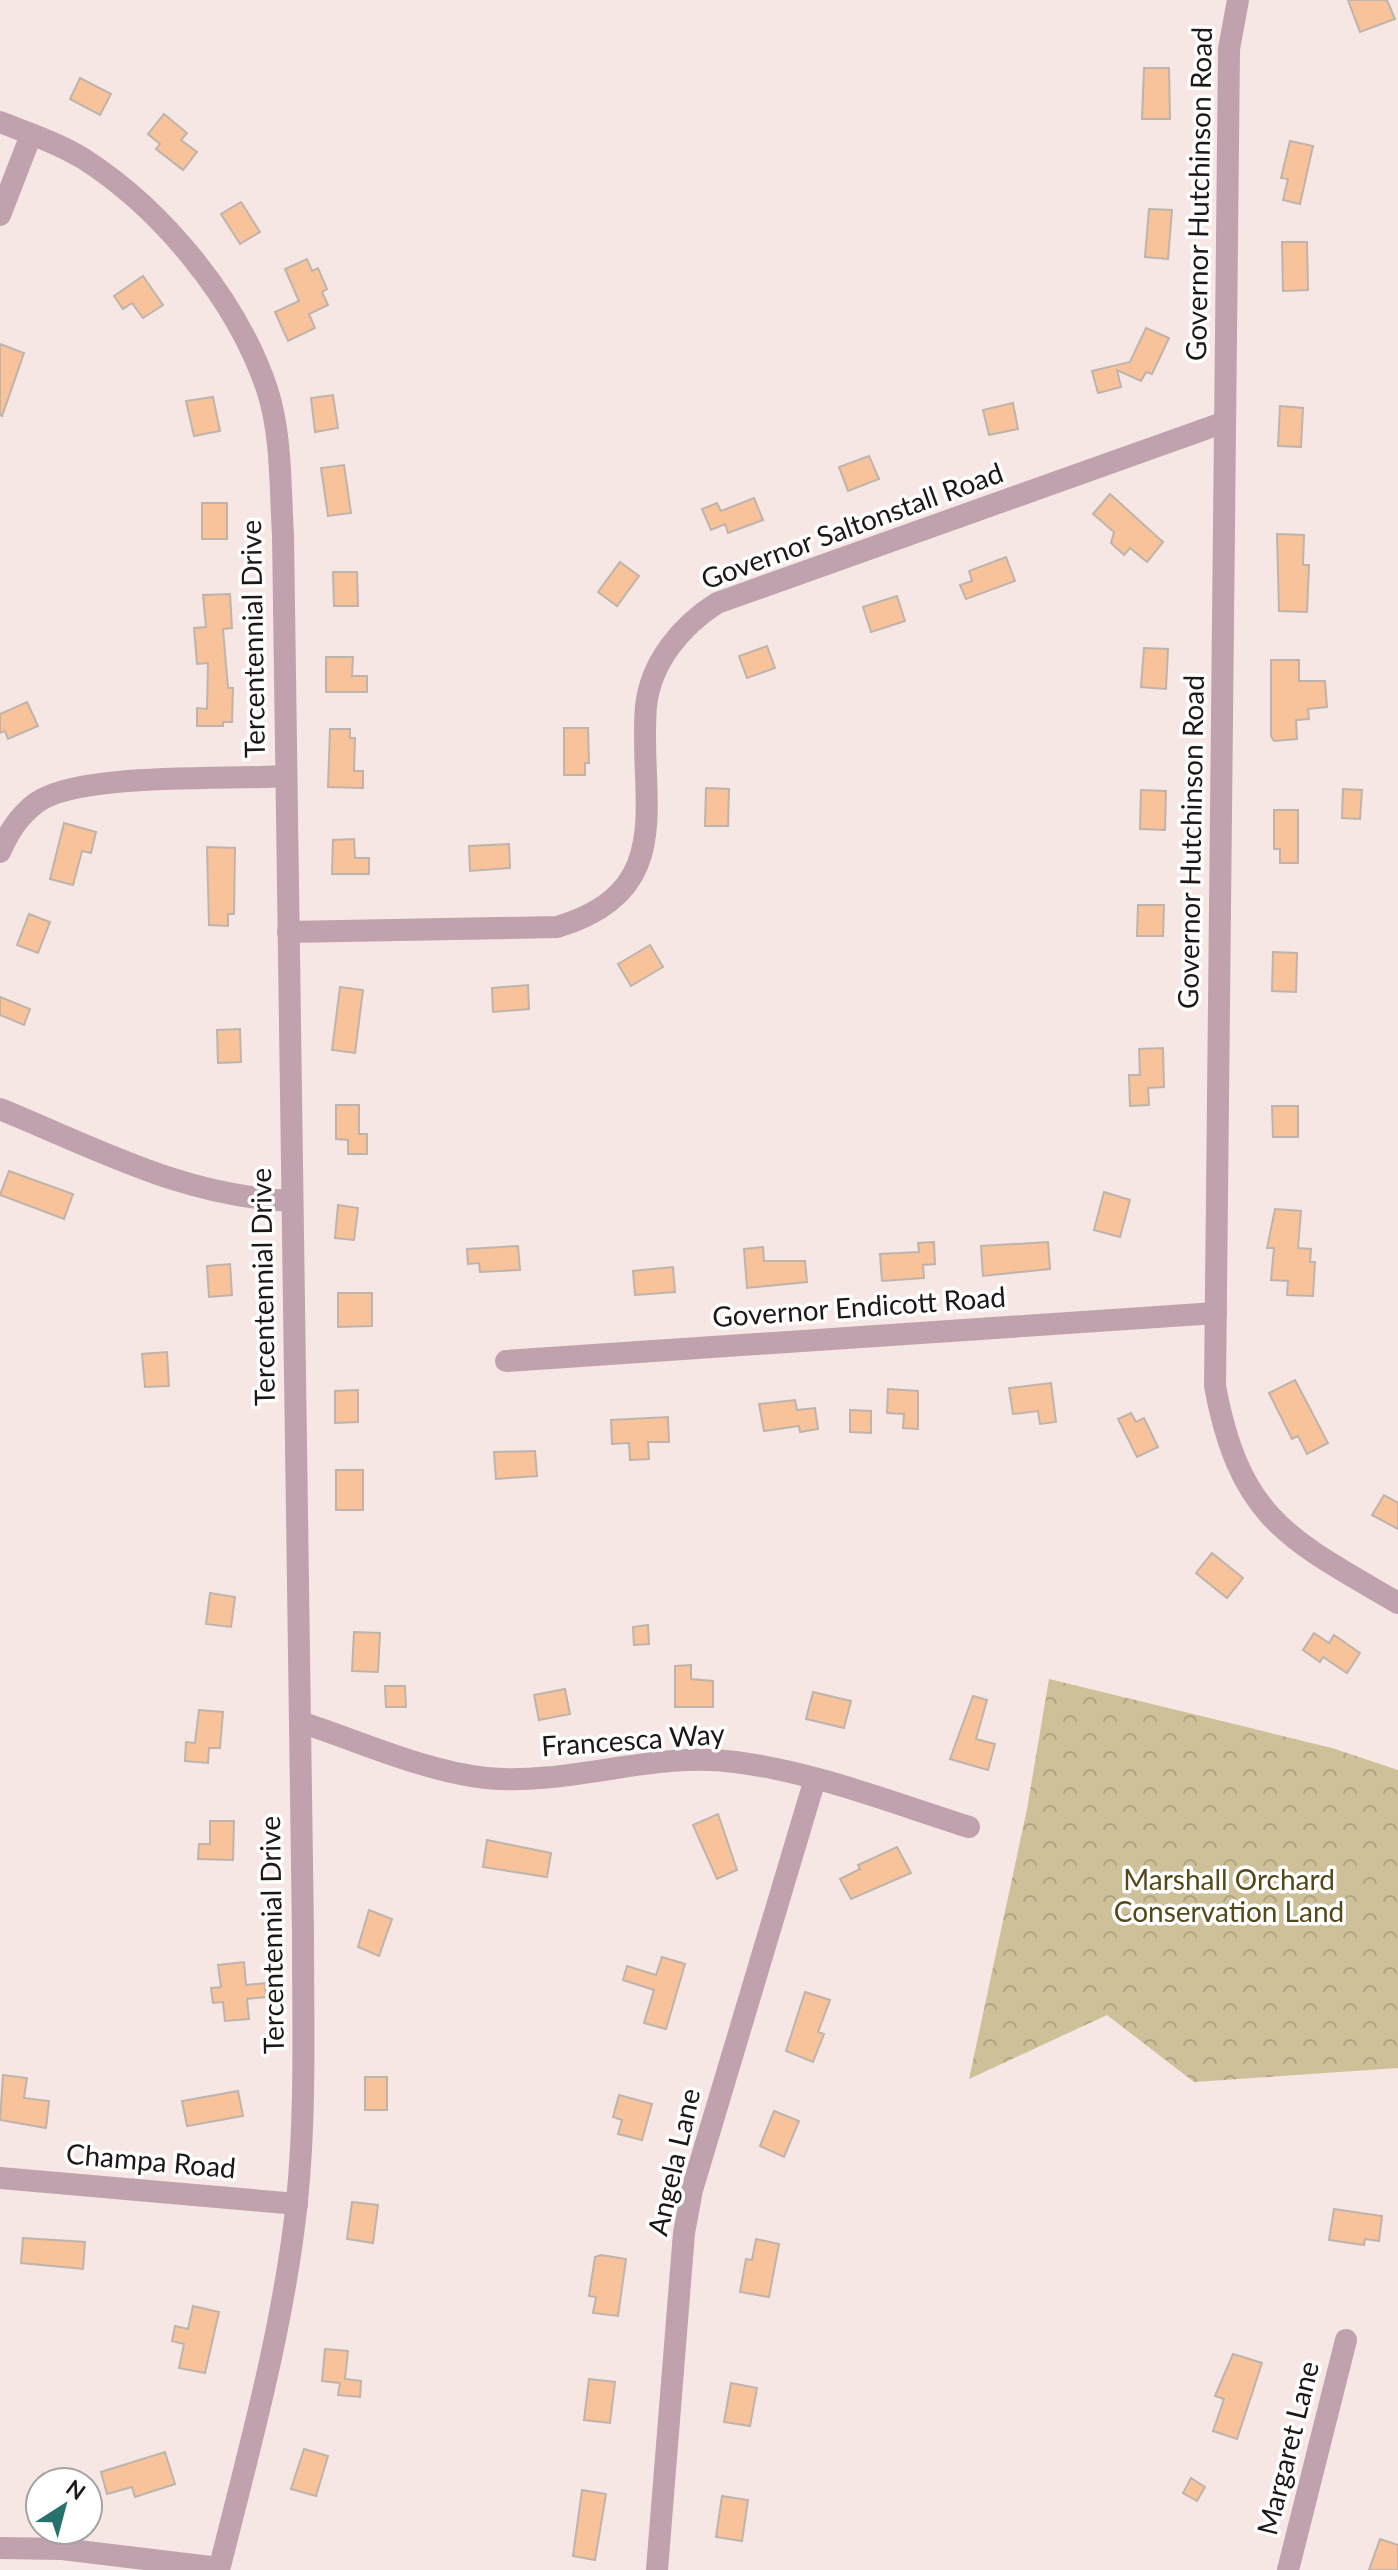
<svg xmlns="http://www.w3.org/2000/svg" width="1398" height="2570" font-family="Lato,sans-serif">
  <style>
    .park { fill: url(#park-crowns) }
    .building { fill: #f8c39a; stroke: #bfb4ac; stroke-width: 2 }
    .lines { fill: none; stroke-linecap: round; stroke-linejoin: round }
    .minor { stroke: #bfa2ad; stroke-width: 22 }
    .labels { text-anchor: middle; stroke-width: 7; stroke-linejoin: round; paint-order: stroke }
    .street-label { font-size: 28px; fill: #1d1817; stroke: #fff }
    .park-label { font-size: 28px; fill: #554717; stroke: #fff }
  </style>
  <defs>
    <pattern id="park-crowns" width="20" height="18" patternUnits="userSpaceOnUse" patternTransform="scale(2)"><rect width="20" height="18" fill="#cec199"/><path d="M2 6a3 3 0 1 1 6 0M12 15a3 3 0 1 1 6 0" fill="none" stroke="#b0a583"/></pattern>
  </defs>
  <rect width="100%" height="100%" fill="#f6e6e4"/>
  <!-- park -->
  <polygon class="park" points="1049,1679 1332,1748 1398,1770 1398,2068 1194,2082 1107,2015 969,2079 1027,1809"/>
  <!-- building -->
  <g class="building">
    <polygon points="1348,0 1387,0 1395,19 1360,32"/>
    <polygon points="1144,68 1169,68 1170,119 1142,119"/>
    <polygon points="80,78 111,94 100,115 70,99"/>
    <polygon points="164,114 187,133 181,140 197,152 183,170 156,149 160,144 148,134"/>
    <polygon points="1290,141 1313,146 1300,204 1283,200 1288,179 1281,178"/>
    <polygon points="241,202 260,232 240,244 221,214"/>
    <polygon points="1149,209 1172,210 1168,259 1145,257"/>
    <polygon points="1282,242 1307,242 1308,290 1283,291"/>
    <polygon points="307,259 312,271 318,268 327,289 322,292 328,305 309,314 315,328 288,341 275,312 299,301 285,269"/>
    <polygon points="143,276 163,305 143,318 132,303 123,309 114,296"/>
    <polygon points="1146,328 1169,338 1152,374 1146,372 1141,381 1117,370 1121,387 1098,393 1092,371 1130,362"/>
    <polygon points="0,344 24,353 2,416 0,415"/>
    <polygon points="333,395 338,428 315,432 311,398"/>
    <polygon points="213,397 220,431 194,436 186,401"/>
    <polygon points="1013,403 1018,429 989,435 983,410"/>
    <polygon points="1280,406 1303,408 1301,447 1278,446"/>
    <polygon points="869,456 879,479 848,491 839,467"/>
    <polygon points="344,465 351,513 328,516 321,468"/>
    <polygon points="1110,494 1163,542 1147,562 1130,548 1124,555 1111,543 1114,532 1093,514"/>
    <polygon points="754,498 763,520 728,533 725,524 711,530 702,509 717,503 721,511"/>
    <rect x="202" y="503" width="25" height="36"/>
    <polygon points="1277,534 1304,535 1303,565 1309,565 1307,612 1279,611"/>
    <polygon points="1006,557 1015,581 966,599 960,585 972,581 969,571"/>
    <polygon points="620,562 639,576 617,606 598,592"/>
    <polygon points="333,572 357,572 358,606 334,606"/>
    <polygon points="230,594 232,628 223,629 228,688 233,688 232,722 223,722 223,726 197,726 197,708 207,709 208,663 197,664 194,628 206,627 203,595"/>
    <polygon points="897,596 905,621 871,632 863,607"/>
    <polygon points="767,646 775,668 747,678 739,656"/>
    <polygon points="1144,648 1168,649 1166,689 1141,687"/>
    <polygon points="326,657 353,657 352,676 367,676 367,692 326,692"/>
    <polygon points="1271,660 1299,660 1299,681 1325,681 1327,707 1308,709 1309,719 1296,720 1297,739 1274,741 1271,736"/>
    <polygon points="27,702 38,726 8,739 5,731 0,733 0,714"/>
    <polygon points="564,728 588,728 589,763 585,763 585,775 564,775"/>
    <polygon points="330,729 350,729 350,738 355,738 354,771 363,771 363,788 328,787"/>
    <polygon points="706,788 729,789 728,826 705,826"/>
    <polygon points="1343,789 1362,790 1360,819 1342,818"/>
    <polygon points="1141,790 1166,791 1165,830 1140,829"/>
    <polygon points="1274,810 1298,810 1298,863 1280,863 1280,849 1274,849"/>
    <polygon points="64,823 96,832 91,853 82,851 73,885 50,879"/>
    <polygon points="354,839 355,858 369,858 369,874 332,874 333,840"/>
    <polygon points="509,844 510,868 470,871 469,846"/>
    <polygon points="207,847 235,848 234,914 228,914 228,926 209,925"/>
    <polygon points="1138,905 1164,905 1163,936 1137,936"/>
    <polygon points="29,914 50,922 38,953 17,945"/>
    <polygon points="650,945 663,967 631,986 618,964"/>
    <polygon points="1273,952 1297,953 1296,992 1272,991"/>
    <polygon points="528,985 529,1009 493,1012 492,988"/>
    <polygon points="340,987 363,990 355,1053 332,1050"/>
    <polygon points="0,997 30,1009 24,1025 0,1015"/>
    <polygon points="240,1029 241,1062 218,1063 217,1030"/>
    <polygon points="1163,1048 1164,1087 1148,1088 1149,1105 1130,1106 1129,1075 1140,1075 1139,1049"/>
    <polygon points="336,1105 359,1105 359,1134 367,1134 367,1154 348,1154 348,1140 336,1139"/>
    <polygon points="1272,1106 1298,1106 1298,1137 1273,1137"/>
    <polygon points="9,1171 73,1194 64,1219 0,1195"/>
    <polygon points="1104,1192 1130,1200 1120,1237 1094,1230"/>
    <polygon points="338,1205 358,1208 354,1240 335,1238"/>
    <polygon points="1275,1209 1301,1211 1298,1248 1311,1249 1310,1262 1315,1262 1313,1296 1287,1295 1288,1281 1271,1280 1274,1248 1267,1248"/>
    <polygon points="934,1242 935,1264 923,1265 924,1278 882,1281 880,1254 919,1252 918,1243"/>
    <polygon points="1048,1242 1050,1269 983,1276 981,1246"/>
    <polygon points="518,1246 520,1270 480,1272 479,1263 468,1264 467,1249"/>
    <polygon points="763,1247 764,1261 805,1261 807,1282 747,1288 744,1249"/>
    <polygon points="230,1264 232,1295 209,1297 207,1266"/>
    <polygon points="673,1267 675,1292 635,1295 633,1271"/>
    <polygon points="338,1293 372,1293 372,1326 338,1327"/>
    <polygon points="167,1352 169,1386 145,1387 142,1354"/>
    <polygon points="1295,1380 1328,1443 1307,1454 1298,1436 1292,1439 1269,1393"/>
    <polygon points="1051,1383 1056,1422 1040,1424 1038,1411 1013,1414 1009,1388"/>
    <polygon points="888,1389 918,1391 918,1429 903,1428 904,1414 887,1413"/>
    <polygon points="358,1390 358,1422 335,1423 335,1391"/>
    <polygon points="795,1400 797,1410 815,1408 818,1429 800,1432 799,1426 764,1431 759,1404"/>
    <polygon points="850,1410 871,1411 871,1433 850,1432"/>
    <polygon points="1131,1413 1136,1422 1144,1418 1158,1447 1137,1457 1118,1419"/>
    <polygon points="668,1417 669,1442 648,1442 649,1459 630,1460 629,1443 612,1444 611,1420"/>
    <polygon points="535,1451 537,1476 496,1479 494,1452"/>
    <rect x="336" y="1470" width="27" height="40"/>
    <polygon points="1384,1495 1398,1503 1398,1529 1372,1515"/>
    <polygon points="1212,1553 1243,1578 1227,1598 1196,1573"/>
    <polygon points="210,1593 235,1597 231,1627 206,1624"/>
    <polygon points="648,1625 649,1644 634,1645 633,1627"/>
    <polygon points="354,1632 380,1633 378,1672 352,1671"/>
    <polygon points="1314,1633 1329,1643 1334,1635 1360,1653 1347,1673 1323,1657 1320,1662 1303,1650"/>
    <polygon points="691,1665 691,1679 713,1681 713,1707 675,1707 675,1666"/>
    <polygon points="385,1686 405,1686 406,1707 386,1707"/>
    <polygon points="565,1689 570,1714 539,1720 534,1695"/>
    <polygon points="813,1692 851,1701 844,1728 806,1719"/>
    <polygon points="973,1696 987,1700 976,1739 995,1744 988,1770 950,1759"/>
    <polygon points="199,1710 223,1712 220,1748 209,1748 208,1763 185,1761 186,1742 195,1743"/>
    <polygon points="718,1814 737,1870 717,1879 693,1825"/>
    <polygon points="210,1821 234,1821 233,1860 198,1859 199,1844 210,1844"/>
    <polygon points="487,1840 551,1853 547,1877 483,1867"/>
    <polygon points="897,1847 911,1873 851,1899 840,1879 860,1869 858,1865"/>
    <polygon points="369,1910 392,1919 379,1956 358,1947"/>
    <polygon points="662,1957 685,1964 666,2029 644,2023 654,1990 623,1980 627,1966 656,1975"/>
    <polygon points="244,1962 246,1985 265,1983 266,1997 247,1999 249,2019 225,2021 223,2002 213,2003 211,1988 221,1987 218,1965"/>
    <polygon points="805,1992 830,2000 818,2032 824,2034 813,2062 786,2051"/>
    <polygon points="3,2075 27,2078 24,2098 49,2101 46,2128 0,2120"/>
    <rect x="365" y="2077" width="22" height="33"/>
    <polygon points="238,2091 243,2116 187,2126 182,2101"/>
    <polygon points="619,2095 652,2104 642,2140 618,2134 622,2120 613,2117"/>
    <polygon points="774,2111 799,2121 784,2157 760,2146"/>
    <polygon points="352,2202 378,2205 373,2243 347,2239"/>
    <polygon points="1334,2209 1382,2216 1379,2241 1365,2239 1364,2245 1329,2240"/>
    <polygon points="23,2238 85,2242 83,2269 21,2263"/>
    <polygon points="756,2239 779,2244 769,2297 740,2292 746,2259 752,2260"/>
    <polygon points="601,2255 626,2259 618,2316 593,2313 596,2297 589,2296 595,2257"/>
    <polygon points="193,2306 219,2312 205,2373 179,2368 184,2344 172,2341 175,2326 188,2329"/>
    <polygon points="325,2349 348,2351 345,2379 361,2381 360,2397 338,2395 340,2383 322,2381"/>
    <polygon points="1233,2354 1262,2363 1237,2439 1213,2431 1224,2399 1215,2396"/>
    <polygon points="589,2379 615,2382 610,2423 584,2420"/>
    <polygon points="731,2383 757,2388 750,2426 724,2422"/>
    <polygon points="304,2449 328,2456 316,2496 291,2489"/>
    <polygon points="165,2452 175,2484 135,2497 132,2487 107,2494 101,2472"/>
    <polygon points="1191,2478 1205,2487 1197,2501 1183,2493"/>
    <polygon points="582,2490 606,2494 595,2560 573,2556"/>
    <polygon points="722,2496 748,2500 742,2541 716,2537"/>
    <polygon points="1380,2539 1398,2545 1398,2570 1369,2570"/>
  </g>
  <g class="lines">
    <!-- minor -->
    <g class="minor">
      <path d="M 1238,0 L 1229,49 L 1215,1386 C 1240,1519 1288,1539 1398,1603"/>
      <path d="M 0,122 C 28,133 58,143 84,159 C 163,210 237,300 267,389 C 282,435 280,488 283,535 L 303,1934 C 303,2023 306,2113 297,2201 C 284,2325 249,2450 219,2570"/>
      <polyline points="0,215 31,135"/>
      <path d="M 0,852 C 9,832 18,817 36,803 C 77,772 228,780 286,776"/>
      <path d="M 288,932 L 557,927 C 680,891 638,799 646,706 C 651,662 681,626 717,603 L 1225,422"/>
      <path d="M 0,1109 C 100,1150 182,1196 292,1201"/>
      <polyline points="506,1361 1216,1313"/>
      <path d="M 300,1722 C 359,1741 423,1771 486,1778 C 569,1786 652,1751 735,1762 C 815,1772 893,1803 969,1827"/>
      <polyline points="0,2178 297,2204"/>
      <polyline points="0,2548 62,2549 219,2568"/>
      <polyline points="657,2570 684,2233 692,2190 815,1779"/>
      <polyline points="1288,2570 1346,2340"/>
    </g>
  </g>
  <g class="labels">
    <!-- street labels -->
    <g class="street-label">
      <text transform="translate(1199 194) rotate(-89)" y="10">Governor Hutchinson Road</text>
      <text transform="translate(852 526) rotate(-20)" y="10">Governor Saltonstall Road</text>
      <text transform="translate(253 639) rotate(-91)" y="10">Tercentennial Drive</text>
      <text transform="translate(1191 842) rotate(-89)" y="10">Governor Hutchinson Road</text>
      <text transform="translate(263 1287) rotate(-91)" y="10">Tercentennial Drive</text>
      <text transform="translate(859 1307) rotate(-4)" y="10">Governor Endicott Road</text>
      <text transform="translate(633 1740) rotate(-4)" y="10">Francesca Way</text>
      <text transform="translate(272 1935) rotate(-91)" y="10">Tercentennial Drive</text>
      <text transform="translate(151 2161) rotate(5)" y="10">Champa Road</text>
      <text transform="translate(674 2162) rotate(-77)" y="10">Angela Lane</text>
      <text transform="translate(1288 2448) rotate(-76)" y="10">Margaret Lane</text>
    </g>
    <!-- park labels -->
    <g class="park-label">
      <text x="1229" y="1890">Marshall Orchard<tspan x="1229" dy="32">Conservation Land</tspan></text>
    </g>
  </g>
  <!-- north arrow -->
  <g transform="translate(64 2506) rotate(36)"><circle r="38" fill="#ffffff" stroke="#a5a3a2" stroke-width="2"/>
  <path d="M0-6L14 30L0 20L-14 30Z" fill="#28726e"/>
  <text y="-12" font-size="22" font-weight="bold" text-anchor="middle" fill="#1d1817">N</text>
  </g>
</svg>
